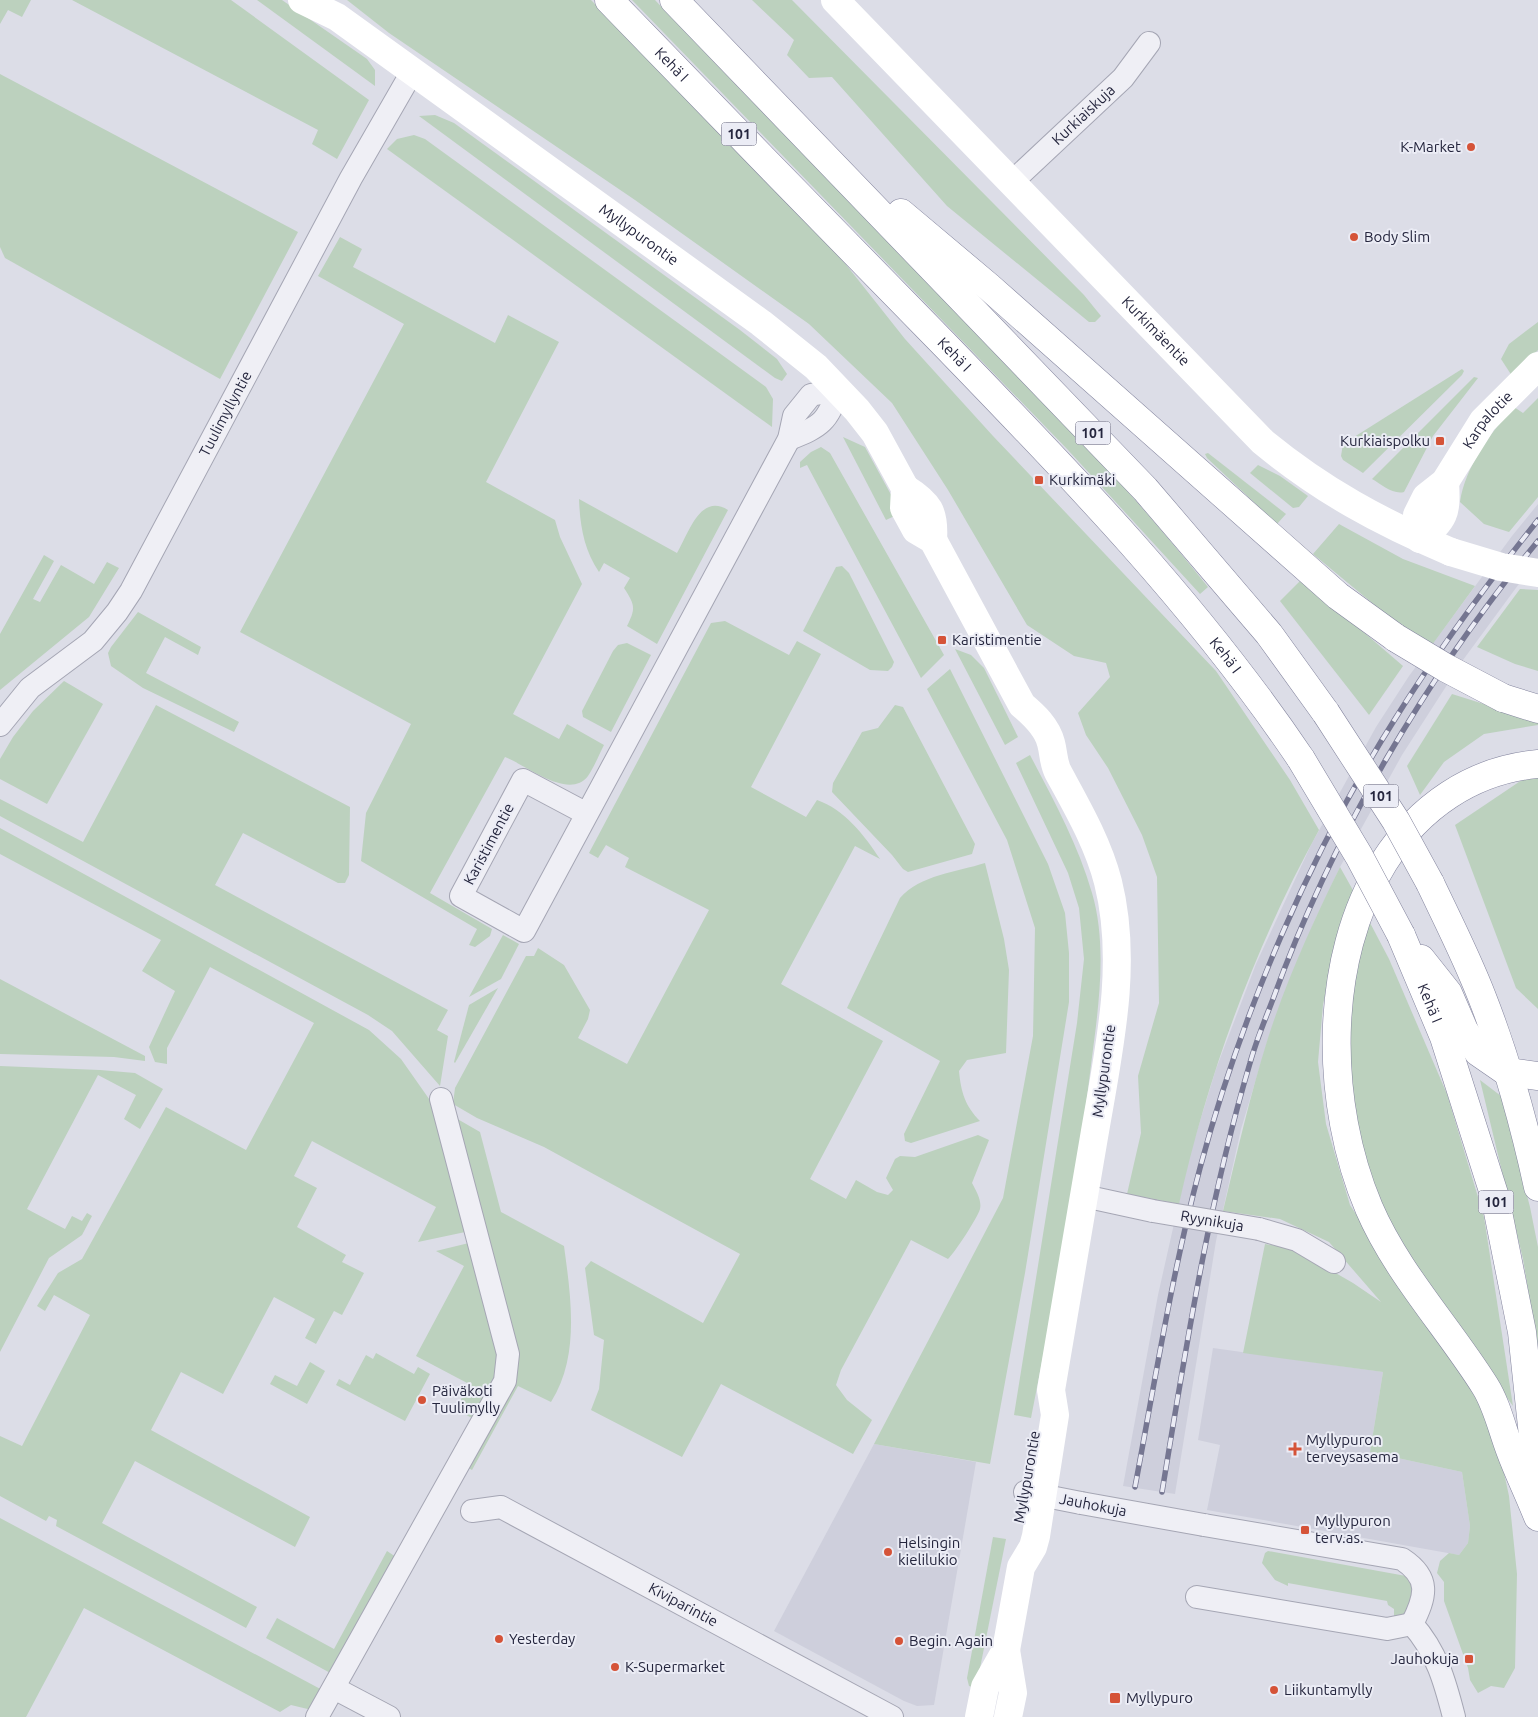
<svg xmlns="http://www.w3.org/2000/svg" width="1538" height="1717" font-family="Ubuntu,sans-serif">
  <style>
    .built { fill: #cecfdc }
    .green { fill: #bcd1be }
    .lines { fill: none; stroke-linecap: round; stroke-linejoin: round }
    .street-casing { stroke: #a5a6b4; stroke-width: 24 }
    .highway-casing { stroke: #83849e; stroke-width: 29 }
    .street { stroke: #efeff5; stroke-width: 22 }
    .secondary { stroke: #fff; stroke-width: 28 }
    .highway { stroke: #fff; stroke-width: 28 }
    .rail-casing { stroke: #757691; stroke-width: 5.5 }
    .rail { stroke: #ebecf5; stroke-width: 4; stroke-dasharray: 11; stroke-linecap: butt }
    .street-bridge-casing { stroke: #a5a6b4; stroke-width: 24; stroke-linecap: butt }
    .highway-bridge-casing { stroke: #83849e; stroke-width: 29; stroke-linecap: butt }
    .street-bridge { stroke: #efeff5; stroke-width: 22 }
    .secondary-bridge { stroke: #fff; stroke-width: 28 }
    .highway-bridge { stroke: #fff; stroke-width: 28 }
    .poi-dot { fill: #d55338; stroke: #ebecf5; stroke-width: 2 }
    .labels { text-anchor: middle; stroke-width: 4; stroke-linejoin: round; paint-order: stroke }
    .shield { fill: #ebecf5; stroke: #606175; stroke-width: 1 }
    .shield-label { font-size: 14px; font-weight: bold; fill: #25263e }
    .street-label { font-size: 15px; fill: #25263e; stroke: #ebecf5 }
    .poi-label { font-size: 15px; fill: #25263e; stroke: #ebecf5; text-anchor: start }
  </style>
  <rect width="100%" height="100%" fill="#dcdde7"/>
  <!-- built -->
  <g class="built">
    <polygon points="1538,504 1538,558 1463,660 1402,755 1340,867 1314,922 1269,1036 1241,1129 1216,1241 1175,1494 1123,1486 1158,1295 1189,1157 1216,1069 1256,964 1311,845 1376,727 1409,676 1512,536"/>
    <polygon points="1213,1348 1383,1372 1370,1452 1462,1472 1470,1526 1468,1543 1459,1555 1207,1510 1220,1445 1198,1440"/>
    <polygon points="874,1444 976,1462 934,1705 917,1706 904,1701 774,1631"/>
  </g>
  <!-- green -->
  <g class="green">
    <polygon points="0,0 31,0 22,17 8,10 0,24"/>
    <polygon points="72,0 231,0 369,100 337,159 312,144 318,130"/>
    <polygon points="257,0 282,0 367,59 375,70 375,86"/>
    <path d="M 347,0 L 591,0 L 676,86 L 840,257 L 905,339 L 993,436 L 1216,671 L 1290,780 L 1319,830 C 1255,946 1208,1074 1179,1204 L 1127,1194 L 1141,1133 L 1138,1076 L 1159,1003 L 1157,877 L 1142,835 L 1108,768 L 1086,735 L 1078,713 L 1110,677 L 1106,663 L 1074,656 L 1027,625 L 948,490 L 892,403 L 809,324 L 635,200 L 389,33 Z"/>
    <path d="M 632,0 L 655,0 C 838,195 1041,378 1208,587 L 1200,594 L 1068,450 Z"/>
    <polygon points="752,0 792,0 1084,295 1101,316 1095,322 1089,322 947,206 832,77 809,78 787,55 794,40"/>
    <polygon points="0,74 298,232 220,379 5,258 0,247"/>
    <polygon points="435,115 454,123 740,330 777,359 787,374 782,381 775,378 419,116"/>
    <polygon points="414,135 425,139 766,387 773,399 772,427 387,149 397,139"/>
    <path d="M 340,237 L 362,249 L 353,267 L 495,343 L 508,315 L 559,342 L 486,482 L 555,520 L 560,537 L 582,584 L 513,714 L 559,739 L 567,724 L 604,745 C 599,755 594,767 588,776 C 569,801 526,765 505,757 L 430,893 L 492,929 L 490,936 L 475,947 L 469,945 L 477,929 L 361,861 L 366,813 L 411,724 L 240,632 L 404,324 L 318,276 Z"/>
    <polygon points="1538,322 1538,350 1512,376 1501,359 1509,344"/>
    <polygon points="1462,369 1464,371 1462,375 1363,473 1343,460 1341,456 1343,444"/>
    <path d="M 1474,377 L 1478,378 L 1433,436 L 1404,492 C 1393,495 1381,484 1372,479 Z"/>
    <path d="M 1538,398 L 1538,497 L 1509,532 L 1484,524 L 1460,502 C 1465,467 1491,432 1514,407 L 1523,413 Z"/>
    <polygon points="843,437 865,447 901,513 886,520"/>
    <polygon points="821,447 830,453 944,655 921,678 807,465 800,468 800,462 811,452"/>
    <polygon points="1208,453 1286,514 1277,524 1207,458 1205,454"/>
    <polygon points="1258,465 1280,476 1308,496 1299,507 1293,508 1250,473"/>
    <path d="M 579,499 L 677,553 C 688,535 700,492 728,510 L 657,644 L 627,626 C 636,608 635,605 624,588 L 630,578 L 604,563 L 599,572 C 584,550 580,526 579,499 Z"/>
    <polygon points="1339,524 1403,559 1475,586 1432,645 1383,612 1313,554"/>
    <polygon points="44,555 54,561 33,599 40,602 61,565 94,584 107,562 119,568 89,617 0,690 0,634"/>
    <polygon points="842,566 849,573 894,662 892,667 888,671 870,670 803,631 836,567"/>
    <polygon points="1302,579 1403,666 1369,715 1280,601"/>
    <polygon points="1520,589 1538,590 1538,671 1515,664 1477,647"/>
    <polygon points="138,612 201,647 198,655 165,637 146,673 239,722 234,732 143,688 111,666 108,653 111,647"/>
    <path d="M 725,621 L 789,655 L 797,641 L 821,654 L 751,787 L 806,817 L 817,800 C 844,809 865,836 880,859 L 855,846 L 781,984 L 883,1041 L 810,1179 L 846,1199 L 856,1180 L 877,1192 L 888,1195 L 893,1190 L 886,1178 L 895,1159 L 900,1156 L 915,1157 L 978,1135 L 989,1140 L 972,1183 C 976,1191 982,1200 980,1209 C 977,1219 955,1252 948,1259 L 911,1240 L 841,1370 L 836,1385 L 847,1400 L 872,1420 L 853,1454 L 721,1384 L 682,1457 L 591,1410 L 599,1389 L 604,1340 L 594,1335 L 585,1268 L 591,1261 L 703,1323 L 740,1254 L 544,1147 L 477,1118 L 453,1104 L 455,1088 L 526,956 L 534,956 L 538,948 L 564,965 L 590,1010 L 588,1019 L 578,1038 L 627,1064 L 709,910 L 625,867 L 629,858 L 606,845 L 598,858 L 589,853 L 711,623 Z"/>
    <polygon points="627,643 651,655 611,732 583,717 582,711 613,651 618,645"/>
    <polygon points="955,649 971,655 984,668 1018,737 1005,745"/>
    <polygon points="950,669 1048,864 1065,913 1069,953 1069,1002 1025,1273 990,1464 874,1444 1003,1198 1033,1036 1035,928 1007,840 927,689"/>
    <polygon points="64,681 103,704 47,804 0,779 0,759 13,737 33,711"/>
    <polygon points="1452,694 1538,721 1538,725 1484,734 1444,762 1420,795 1407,766"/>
    <polygon points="156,705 350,807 349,875 345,883 338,883 243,833 215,885 448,1010 437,1030 448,1036 440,1086 392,1031 368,1015 0,816 0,799 83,842"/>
    <polygon points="895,705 903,707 975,844 972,854 908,872 903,869 892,855 832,792 833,783 862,732 878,728"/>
    <path d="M 1030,755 C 1053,799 1078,844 1092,893 C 1108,947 1098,1010 1091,1065 C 1077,1184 1054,1301 1031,1418 L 1014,1415 L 1077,1023 L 1084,959 L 1079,908 L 1068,873 L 1016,763 Z"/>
    <polygon points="1538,775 1538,1009 1516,988 1455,825 1528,776"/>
    <polygon points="0,828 369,1030 401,1059 434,1106 470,1231 418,1242 436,1207 312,1141 294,1176 317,1188 297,1227 346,1255 342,1262 364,1273 342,1315 334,1311 316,1344 305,1338 315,1319 274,1297 223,1394 181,1372 151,1430 310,1517 295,1547 135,1461 102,1523 257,1607 246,1628 56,1526 57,1520 49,1516 46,1521 0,1496 0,1436 22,1446 90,1315 54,1295 45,1311 37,1306 58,1273 82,1259 166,1107 246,1150 314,1023 210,967 167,1048 167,1064 155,1062 149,1047 175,991 142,971 161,940 0,854"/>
    <path d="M 985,863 L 1004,939 L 1009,970 L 1006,1053 L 967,1060 L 959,1071 C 961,1092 965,1106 980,1121 L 911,1143 L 905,1141 L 904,1134 L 940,1061 L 847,1008 L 900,898 C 920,875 957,872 985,863 Z"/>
    <path d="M 1340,867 L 1354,892 L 1338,933 L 1323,1005 L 1318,1062 L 1326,1124 L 1350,1205 L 1479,1402 L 1501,1459 L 1509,1496 L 1517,1574 L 1515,1668 L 1504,1688 L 1491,1686 L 1478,1693 L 1470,1680 L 1468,1668 L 1444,1601 L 1444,1582 L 1437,1573 L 1440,1561 L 1449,1553 L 1459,1555 L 1468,1543 L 1470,1526 L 1462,1472 L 1370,1452 L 1383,1372 L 1243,1353 L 1265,1244 L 1294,1249 L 1353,1283 L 1381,1302 L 1329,1242 L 1280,1219 L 1223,1211 C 1237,1153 1250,1095 1268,1038 C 1287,979 1313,922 1340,867 Z"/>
    <polygon points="1368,919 1389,959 1447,1094 1484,1217 1513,1406 1458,1330 1409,1253 1386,1214 1367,1173 1352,1117 1349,1000"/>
    <polygon points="503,935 519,944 501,979 469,997"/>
    <polygon points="0,979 145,1056 145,1061 114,1057 0,1054"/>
    <polygon points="498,988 455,1063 454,1062 469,1005"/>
    <polygon points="0,1066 100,1070 135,1073 163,1089 140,1129 124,1119 136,1095 98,1075 27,1209 65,1229 72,1216 82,1221 87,1213 92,1216 82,1235 49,1258 0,1352"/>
    <polygon points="1480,1080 1501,1096 1530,1207 1538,1247 1538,1351 1523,1259"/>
    <path d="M 454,1117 L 480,1132 L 501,1212 L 564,1246 C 571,1298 580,1356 551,1402 L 518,1386 L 472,1470 L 465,1466 L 506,1393 Z"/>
    <polygon points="473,1242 500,1368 477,1421 456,1409 469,1384 416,1356 464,1266 436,1251"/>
    <polygon points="376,1353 414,1374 418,1367 430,1374 405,1421 336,1385 339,1379 350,1385 366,1355 373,1359"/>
    <polygon points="310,1362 325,1371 307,1404 270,1384 275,1375 297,1386"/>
    <polygon points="0,1518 326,1692 316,1711 291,1705 280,1712 84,1608 26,1717 0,1717"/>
    <polygon points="993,1537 1006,1539 976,1688 969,1686 967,1678"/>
    <polygon points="387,1551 396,1557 334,1675 266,1638 277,1618 334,1649"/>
    <polygon points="1268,1551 1406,1576 1412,1582 1410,1616 1394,1618 1394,1609 1388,1605 1387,1601 1288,1583 1288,1586 1275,1580 1262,1563 1265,1553"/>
  </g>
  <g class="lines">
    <defs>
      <g id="street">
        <path id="s1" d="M 1012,182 L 1123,78 L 1149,43"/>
        <path d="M 789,439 C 822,426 827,422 839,389"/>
        <path id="s2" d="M 0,725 L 30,688 L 93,641 L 117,612 L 131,591 L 351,178 L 412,72"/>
        <polyline points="587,814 523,780 461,896 524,931 789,439 794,416 811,395 839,389"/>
        <polyline points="1084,1196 1153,1211"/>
        <polyline points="1259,1229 1297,1240 1334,1262"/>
        <polyline points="1025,1492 1081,1503"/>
        <path id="s3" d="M 472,1511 L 501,1507 L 892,1717"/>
        <path d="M 1204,1525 L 1402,1559 C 1431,1578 1426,1596 1412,1624"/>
        <polyline points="1197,1597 1387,1629 1412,1624"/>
        <path d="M 1412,1624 C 1437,1652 1445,1682 1454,1717"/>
        <polyline points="334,1688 389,1717"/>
        <polyline points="317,1717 505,1381 508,1354 441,1099"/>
      </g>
      <g id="highway">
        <path id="s7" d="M 609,0 C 720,115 832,230 944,344 C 1071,475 1198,606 1301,759"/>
        <polyline points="674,0 1145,489 1269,634 1326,713"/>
        <polyline points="901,213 989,287 1338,596 1396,638"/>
        <polyline points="1503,698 1538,709"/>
        <path d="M 1538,764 C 1472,770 1419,807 1384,862 C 1322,959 1325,1105 1369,1208 C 1397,1273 1448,1327 1485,1386 C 1497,1405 1502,1429 1510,1450 C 1518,1472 1529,1494 1538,1517"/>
        <path d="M 1430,883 C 1448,921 1467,958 1482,997 C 1506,1058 1524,1123 1538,1187"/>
        <path id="s8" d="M 1401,935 L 1444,1037 L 1495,1197 L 1522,1332 L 1538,1483"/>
        <polyline points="1421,959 1448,993 1464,1030 1478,1052 1507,1072 1538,1076"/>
      </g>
    </defs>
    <!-- street casing -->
    <use href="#street" class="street-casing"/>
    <!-- highway casing -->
    <use href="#highway" class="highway-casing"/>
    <!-- street -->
    <use href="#street" class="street"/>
    <!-- secondary -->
    <g class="secondary">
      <path id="s4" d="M 302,0 L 337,17 L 761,323 L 816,367 L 857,410 L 875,433 L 905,488 L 904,508 L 916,530 L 933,540 L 1022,705 C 1034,715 1047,727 1051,743 C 1054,754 1053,762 1058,772 C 1077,807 1098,843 1108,882 C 1129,965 1108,1054 1094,1137 C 1080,1221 1065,1305 1051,1390 L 1055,1415 L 1036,1536 L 1033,1547 L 1021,1567 L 1006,1650 L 985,1687 L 979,1717"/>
      <path id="s5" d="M 835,0 L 1263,442 C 1323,491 1380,522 1451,552"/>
      <path d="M 905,488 C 929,503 935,512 933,540"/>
      <path id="s6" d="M 1420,539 L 1417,515 L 1426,497 L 1445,482 L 1483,421 L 1538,366"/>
      <path d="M 1420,539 C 1445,519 1447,514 1445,482"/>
      <polyline points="1006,1650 1013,1693 1008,1717"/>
    </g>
    <!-- highway -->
    <use href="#highway" class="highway"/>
    <defs>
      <g id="rail">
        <path d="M 1135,1487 C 1155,1381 1172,1273 1200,1168 C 1241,1015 1310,853 1395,719 C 1438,650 1487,584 1538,520"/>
        <path d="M 1162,1492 C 1186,1348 1208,1204 1250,1063 C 1256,1041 1265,1020 1273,999 C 1332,836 1428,674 1538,541"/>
      </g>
    </defs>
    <!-- rail casing -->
    <use href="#rail" class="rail-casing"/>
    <!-- rail -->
    <use href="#rail" class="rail"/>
    <defs>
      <g id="street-bridge">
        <path id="s9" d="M 1153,1211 L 1259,1229"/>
        <polyline points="1081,1503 1204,1525"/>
      </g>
      <g id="highway-bridge">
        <polyline points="1396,638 1446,668 1503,698"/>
        <polyline points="1326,713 1396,821 1430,883"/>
        <polyline points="1301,759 1359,856 1401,935"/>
      </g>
    </defs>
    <!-- street-bridge casing -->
    <use href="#street-bridge" class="street-bridge-casing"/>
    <!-- highway-bridge casing -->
    <use href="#highway-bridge" class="highway-bridge-casing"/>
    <!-- street-bridge -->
    <use href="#street-bridge" class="street-bridge"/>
    <!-- secondary-bridge -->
    <polyline class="secondary-bridge" points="1451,552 1501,567 1538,573"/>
    <!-- highway-bridge -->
    <use href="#highway-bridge" class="highway-bridge"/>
  </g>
  <!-- markers -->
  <g class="poi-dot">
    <circle cx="1471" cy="147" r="5"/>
    <circle cx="1354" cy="237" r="5"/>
    <rect x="1435" y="436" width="10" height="10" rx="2.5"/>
    <rect x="1034" y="475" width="10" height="10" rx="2.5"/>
    <rect x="937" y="635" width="10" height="10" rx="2.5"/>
    <circle cx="422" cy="1400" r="5"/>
    <path d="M1292.5 1441.5h5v5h5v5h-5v5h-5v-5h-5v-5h5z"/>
    <rect x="1300" y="1525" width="10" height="10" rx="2.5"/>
    <circle cx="888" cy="1552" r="5"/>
    <circle cx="499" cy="1639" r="5"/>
    <circle cx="899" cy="1641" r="5"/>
    <rect x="1464" y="1654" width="10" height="10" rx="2.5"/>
    <circle cx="615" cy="1667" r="5"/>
    <circle cx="1274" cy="1690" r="5"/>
    <rect x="1109" y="1692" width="12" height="12" rx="2.5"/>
  </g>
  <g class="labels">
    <!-- shield labels -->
    <g class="shield">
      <rect x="721.5" y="122.5" width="35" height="23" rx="4"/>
      <rect x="1075.5" y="421.5" width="35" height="23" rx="4"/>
      <rect x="1363.5" y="784.5" width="35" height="23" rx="4"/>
      <rect x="1478.5" y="1190.5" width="35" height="23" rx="4"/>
    </g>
    <g class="shield-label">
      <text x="739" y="139">101</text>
      <text x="1093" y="438">101</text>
      <text x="1381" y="801">101</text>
      <text x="1496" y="1207">101</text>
    </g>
    <!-- street labels -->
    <g class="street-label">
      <text dy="5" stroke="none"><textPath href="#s7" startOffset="90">Kehä I</textPath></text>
      <text dy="5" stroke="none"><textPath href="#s1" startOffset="98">Kurkiaiskuja</textPath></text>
      <text dy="5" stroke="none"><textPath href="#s4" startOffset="411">Myllypurontie</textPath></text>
      <text dy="5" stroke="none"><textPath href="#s5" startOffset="461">Kurkimäentie</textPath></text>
      <text dy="5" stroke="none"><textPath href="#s7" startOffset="495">Kehä I</textPath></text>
      <text dy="5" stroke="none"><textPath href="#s2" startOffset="390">Tuulimyllyntie</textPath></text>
      <text dy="5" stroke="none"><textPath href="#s6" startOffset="144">Karpalotie</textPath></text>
      <text dy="5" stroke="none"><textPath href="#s7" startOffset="900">Kehä I</textPath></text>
      <text transform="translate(489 844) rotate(-62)" y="5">Karistimentie</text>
      <text dy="5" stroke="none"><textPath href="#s8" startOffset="74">Kehä I</textPath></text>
      <text transform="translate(1104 1071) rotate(-82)" y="5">Myllypurontie</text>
      <text dy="5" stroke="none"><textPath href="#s9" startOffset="60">Ryynikuja</textPath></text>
      <text transform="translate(1027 1477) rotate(-80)" y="5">Myllypurontie</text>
      <text transform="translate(1093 1505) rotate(11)" y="5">Jauhokuja</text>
      <text dy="5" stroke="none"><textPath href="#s3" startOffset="236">Kiviparintie</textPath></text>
    </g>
    <!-- poi labels -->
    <g class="poi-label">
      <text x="1461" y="152" text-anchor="end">K-Market</text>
      <text x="1364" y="242">Body Slim</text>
      <text x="1430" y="446" text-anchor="end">Kurkiaispolku</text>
      <text x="1049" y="485">Kurkimäki</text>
      <text x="952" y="645">Karistimentie</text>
      <text x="432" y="1396">Päiväkoti<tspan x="432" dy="17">Tuulimylly</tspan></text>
      <text x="1306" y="1445">Myllypuron<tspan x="1306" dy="17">terveysasema</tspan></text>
      <text x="1315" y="1526">Myllypuron<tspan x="1315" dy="17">terv.as.</tspan></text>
      <text x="898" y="1548">Helsingin<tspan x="898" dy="17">kielilukio</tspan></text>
      <text x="509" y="1644">Yesterday</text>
      <text x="909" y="1646">Begin. Again</text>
      <text x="1459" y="1664" text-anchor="end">Jauhokuja</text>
      <text x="625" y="1672">K-Supermarket</text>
      <text x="1284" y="1695">Liikuntamylly</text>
      <text x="1126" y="1703">Myllypuro</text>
    </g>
  </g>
</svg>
